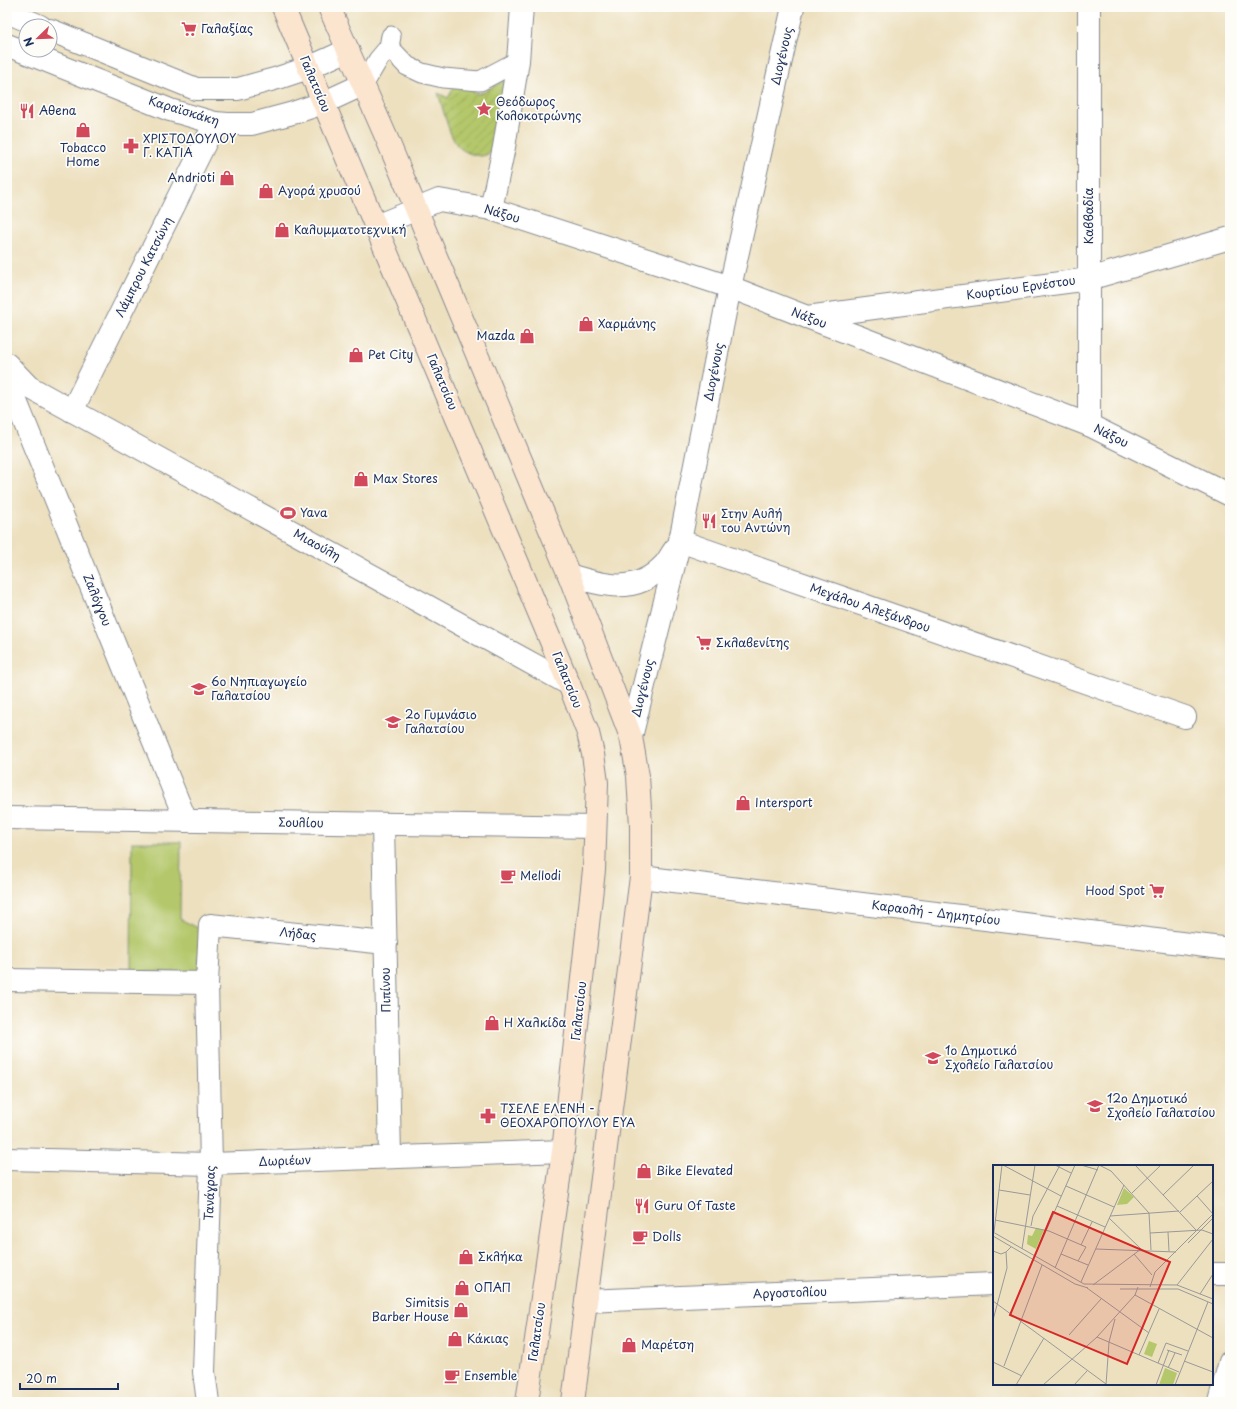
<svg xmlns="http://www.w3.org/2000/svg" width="1237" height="1409" font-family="'Playpen Sans',sans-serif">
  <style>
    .park { fill: #b4c76a; stroke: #687b64 }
    .garden { fill: url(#garden-furrows); stroke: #687b64 }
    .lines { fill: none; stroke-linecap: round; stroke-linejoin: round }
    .service-casing { stroke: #84888e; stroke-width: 21 }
    .pedestrian-casing { stroke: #84888e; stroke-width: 24 }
    .minor-casing { stroke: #84888e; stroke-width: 24 }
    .tertiary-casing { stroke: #84888e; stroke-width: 24 }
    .secondary-casing { stroke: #84888e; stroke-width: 24 }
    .service { stroke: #fff; stroke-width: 19 }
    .pedestrian { stroke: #fff; stroke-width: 22 }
    .minor { stroke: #fff; stroke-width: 22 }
    .tertiary { stroke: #fff; stroke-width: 22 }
    .secondary { stroke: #fce5cf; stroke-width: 22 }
    .labels { text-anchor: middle; stroke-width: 3.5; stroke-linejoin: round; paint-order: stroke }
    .poi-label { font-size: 12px; fill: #1b2f5e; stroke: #fdfcf7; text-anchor: start }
    .street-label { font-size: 12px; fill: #1b2f5e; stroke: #fdfcf7 }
    .inset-road { fill: none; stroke: #999998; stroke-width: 1 }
    .view { fill: #d62828; fill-opacity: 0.15; stroke: #d62828; stroke-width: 2 }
    .inset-edge { fill: none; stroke: #1b2f5e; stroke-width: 2 }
  </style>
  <defs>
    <pattern id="garden-furrows" width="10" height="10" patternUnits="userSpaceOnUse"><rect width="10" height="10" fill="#b4c76a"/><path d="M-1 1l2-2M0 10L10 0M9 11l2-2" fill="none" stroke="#9aab5e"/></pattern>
  </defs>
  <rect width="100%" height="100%" fill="#fdfcf7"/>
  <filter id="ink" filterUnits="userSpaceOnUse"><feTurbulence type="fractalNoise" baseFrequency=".025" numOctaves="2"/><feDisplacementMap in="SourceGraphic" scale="8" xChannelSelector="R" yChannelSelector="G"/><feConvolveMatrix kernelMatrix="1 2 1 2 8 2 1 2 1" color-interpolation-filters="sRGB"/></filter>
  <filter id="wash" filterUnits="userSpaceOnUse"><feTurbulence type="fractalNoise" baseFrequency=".012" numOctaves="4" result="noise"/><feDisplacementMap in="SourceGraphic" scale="16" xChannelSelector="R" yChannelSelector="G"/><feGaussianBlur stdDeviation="0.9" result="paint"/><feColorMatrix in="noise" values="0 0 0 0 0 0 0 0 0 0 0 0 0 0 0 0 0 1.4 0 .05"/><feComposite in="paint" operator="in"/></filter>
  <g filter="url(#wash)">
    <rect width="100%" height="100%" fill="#ede0bf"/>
    <!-- park -->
    <polygon class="park" points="132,842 181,842 180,919 200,929 199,973 131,971"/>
    <!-- garden -->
    <path class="garden" d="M 508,78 L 496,150 C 491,153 487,155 482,156 C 474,156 461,151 457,145 C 448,134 443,107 438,93 L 448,98 L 455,85 L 467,87 L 477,94 L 482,93 Z"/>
  </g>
  <g filter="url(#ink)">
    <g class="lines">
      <defs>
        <g id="service">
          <polyline points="389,47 407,66 422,73 443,78 480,81 518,61"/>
          <polyline points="364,84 378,60 389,47 391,36"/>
        </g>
        <polyline id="pedestrian" points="641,877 1230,949"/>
        <g id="minor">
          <polyline points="491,209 504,147 518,61 522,7"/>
          <polyline points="807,317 1089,425 1230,495"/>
          <polyline points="7,364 29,387 569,684"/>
          <polyline points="7,379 186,821"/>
          <polyline points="72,411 215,123"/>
          <polyline points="1089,425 1089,7"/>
          <polyline points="680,541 1185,717"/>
          <path d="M 569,575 C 604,586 636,595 664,565 C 669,560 671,554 675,549"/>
          <polyline points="631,737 680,541 730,287 793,7"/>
          <polyline points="7,818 595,827"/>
          <polyline points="383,824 390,1157"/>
          <polyline points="7,980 207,983"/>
          <polyline points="7,1159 211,1164 563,1151"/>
          <polyline points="1212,1274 1230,1274"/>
          <polyline points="586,1301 994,1284"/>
          <polyline points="208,1402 204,1372 211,1164 207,983 210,925 386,943"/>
          <polyline points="1219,1402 1230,1362"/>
        </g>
        <g id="tertiary">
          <polyline points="7,12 40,26"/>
          <polyline points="50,30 196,89 238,89 278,78 308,68 348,50"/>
          <polyline points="7,45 170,110 215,123 228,124 252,124 293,113 323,103 364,84"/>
          <polyline points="376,226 439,200 491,209 730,287 807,317 1089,279 1230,238"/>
        </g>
        <g id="secondary">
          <polyline points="283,7 569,684 588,733 593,754 597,783 594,870 563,1151 527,1402"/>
          <polyline points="329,7 387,139 569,575 631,737 638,776 641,826 641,877 573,1402"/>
        </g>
      </defs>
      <!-- service casing -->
      <use href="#service" class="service-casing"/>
      <!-- pedestrian casing -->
      <use href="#pedestrian" class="pedestrian-casing"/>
      <!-- minor casing -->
      <use href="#minor" class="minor-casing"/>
      <!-- tertiary casing -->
      <use href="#tertiary" class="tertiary-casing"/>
      <!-- secondary casing -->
      <use href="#secondary" class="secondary-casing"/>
      <!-- service -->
      <use href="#service" class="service"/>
      <!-- pedestrian -->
      <use href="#pedestrian" class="pedestrian"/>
      <!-- minor -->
      <use href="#minor" class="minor"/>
      <!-- tertiary -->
      <use href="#tertiary" class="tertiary"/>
      <!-- secondary -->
      <use href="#secondary" class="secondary"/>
    </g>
  </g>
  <!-- icons -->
  <defs>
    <symbol id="supermarket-bare" viewBox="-9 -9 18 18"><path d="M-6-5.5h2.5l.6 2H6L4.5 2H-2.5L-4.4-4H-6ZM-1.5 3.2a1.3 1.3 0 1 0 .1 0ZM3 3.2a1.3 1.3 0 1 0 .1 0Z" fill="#d1495b" stroke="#fdfcf7" stroke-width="2.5" paint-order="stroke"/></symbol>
    <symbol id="sight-bare" viewBox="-9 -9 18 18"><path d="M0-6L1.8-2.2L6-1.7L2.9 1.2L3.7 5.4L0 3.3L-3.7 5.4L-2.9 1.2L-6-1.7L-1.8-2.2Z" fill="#d1495b" stroke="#fdfcf7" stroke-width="2.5" paint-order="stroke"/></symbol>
    <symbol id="restaurant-bare" viewBox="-9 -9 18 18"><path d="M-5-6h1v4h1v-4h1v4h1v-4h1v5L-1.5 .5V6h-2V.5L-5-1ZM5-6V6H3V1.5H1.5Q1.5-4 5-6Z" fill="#d1495b" stroke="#fdfcf7" stroke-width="2.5" paint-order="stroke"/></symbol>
    <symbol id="shop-bare" viewBox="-9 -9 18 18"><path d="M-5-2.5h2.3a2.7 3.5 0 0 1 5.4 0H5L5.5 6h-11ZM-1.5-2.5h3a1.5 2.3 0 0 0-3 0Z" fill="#d1495b" stroke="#fdfcf7" stroke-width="2.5" paint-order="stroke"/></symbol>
    <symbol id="pharmacy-bare" viewBox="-9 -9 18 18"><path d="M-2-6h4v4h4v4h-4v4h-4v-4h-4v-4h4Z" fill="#d1495b" stroke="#fdfcf7" stroke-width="2.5" paint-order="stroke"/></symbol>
    <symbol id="stadium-bare" viewBox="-9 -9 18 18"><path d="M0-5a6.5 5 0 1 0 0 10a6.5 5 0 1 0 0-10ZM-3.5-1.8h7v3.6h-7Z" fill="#d1495b" stroke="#fdfcf7" stroke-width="2.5" paint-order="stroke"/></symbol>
    <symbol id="school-bare" viewBox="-9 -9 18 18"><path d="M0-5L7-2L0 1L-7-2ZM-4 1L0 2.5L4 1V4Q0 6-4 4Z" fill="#d1495b" stroke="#fdfcf7" stroke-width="2.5" paint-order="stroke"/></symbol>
    <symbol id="cafe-bare" viewBox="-9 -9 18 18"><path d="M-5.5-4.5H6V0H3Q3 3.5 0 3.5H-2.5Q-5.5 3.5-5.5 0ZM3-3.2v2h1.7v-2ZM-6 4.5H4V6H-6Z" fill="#d1495b" stroke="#fdfcf7" stroke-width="2.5" paint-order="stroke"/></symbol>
  </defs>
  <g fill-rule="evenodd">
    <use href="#supermarket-bare" x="178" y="18" width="22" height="22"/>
    <use href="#sight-bare" x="473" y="98" width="22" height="22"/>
    <use href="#restaurant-bare" x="16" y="100" width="22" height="22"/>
    <use href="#shop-bare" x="72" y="119" width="22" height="22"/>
    <use href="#pharmacy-bare" x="120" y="135" width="22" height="22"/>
    <use href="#shop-bare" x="216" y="167" width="22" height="22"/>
    <use href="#shop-bare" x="255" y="180" width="22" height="22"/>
    <use href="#shop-bare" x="271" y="219" width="22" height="22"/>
    <use href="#shop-bare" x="575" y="313" width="22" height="22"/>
    <use href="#shop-bare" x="516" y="325" width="22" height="22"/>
    <use href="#shop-bare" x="345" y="344" width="22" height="22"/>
    <use href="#shop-bare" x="350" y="468" width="22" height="22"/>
    <use href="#stadium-bare" x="277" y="502" width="22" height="22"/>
    <use href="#restaurant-bare" x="698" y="510" width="22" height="22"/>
    <use href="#supermarket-bare" x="693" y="632" width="22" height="22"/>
    <use href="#school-bare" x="188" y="678" width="22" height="22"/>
    <use href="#school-bare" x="382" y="711" width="22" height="22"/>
    <use href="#shop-bare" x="732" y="792" width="22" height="22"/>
    <use href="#cafe-bare" x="497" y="865" width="22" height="22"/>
    <use href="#supermarket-bare" x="1146" y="880" width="22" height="22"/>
    <use href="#shop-bare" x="481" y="1012" width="22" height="22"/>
    <use href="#school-bare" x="922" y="1047" width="22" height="22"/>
    <use href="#school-bare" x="1084" y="1095" width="22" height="22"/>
    <use href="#pharmacy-bare" x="477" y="1105" width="22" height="22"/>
    <use href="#shop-bare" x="633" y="1160" width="22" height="22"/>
    <use href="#restaurant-bare" x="631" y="1195" width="22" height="22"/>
    <use href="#cafe-bare" x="629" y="1226" width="22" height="22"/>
    <use href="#shop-bare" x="455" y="1246" width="22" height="22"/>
    <use href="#shop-bare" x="451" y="1277" width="22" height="22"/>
    <use href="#shop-bare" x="450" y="1299" width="22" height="22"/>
    <use href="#shop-bare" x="444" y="1328" width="22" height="22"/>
    <use href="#shop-bare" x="618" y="1334" width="22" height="22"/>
    <use href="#cafe-bare" x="441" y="1365" width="22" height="22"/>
  </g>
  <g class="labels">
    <!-- poi labels -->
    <g class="poi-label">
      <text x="201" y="33">Γαλαξίας</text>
      <text x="496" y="106">Θεόδωρος<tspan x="496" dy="14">Κολοκοτρώνης</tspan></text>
      <text x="39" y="115">Αθena</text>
      <text x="143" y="143">ΧΡΙΣΤΟΔΟΥΛΟΥ<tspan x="143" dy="14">Γ. ΚΑΤΙΑ</tspan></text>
      <text x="83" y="152" text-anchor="middle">Tobacco<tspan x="83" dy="14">Home</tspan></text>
      <text x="215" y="182" text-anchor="end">Andrioti</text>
      <text x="278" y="195">Αγορά χρυσού</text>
      <text x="294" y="234">Καλυμματοτεχνική</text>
      <text x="598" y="328">Χαρμάνης</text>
      <text x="515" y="340" text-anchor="end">Mazda</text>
      <text x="368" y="359">Pet City</text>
      <text x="373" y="483">Max Stores</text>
      <text x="300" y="517">Yava</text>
      <text x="721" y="518">Στην Αυλή<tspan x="721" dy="14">του Αντώνη</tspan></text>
      <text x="716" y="647">Σκλαβενίτης</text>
      <text x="211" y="686">6ο Νηπιαγωγείο<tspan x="211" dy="14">Γαλατσίου</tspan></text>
      <text x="405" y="719">2ο Γυμνάσιο<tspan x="405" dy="14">Γαλατσίου</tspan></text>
      <text x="755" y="807">Intersport</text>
      <text x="520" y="880">Mellodi</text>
      <text x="1145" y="895" text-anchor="end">Hood Spot</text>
      <text x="504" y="1027">Η Χαλκίδα</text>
      <text x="945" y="1055">1ο Δημοτικό<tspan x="945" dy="14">Σχολείο Γαλατσίου</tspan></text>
      <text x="1107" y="1103">12ο Δημοτικό<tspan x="1107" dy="14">Σχολείο Γαλατσίου</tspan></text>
      <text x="500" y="1113">ΤΣΕΛΕ ΕΛΕΝΗ -<tspan x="500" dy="14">ΘΕΟΧΑΡΟΠΟΥΛΟΥ ΕΥΑ</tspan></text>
      <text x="656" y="1175">Bike Elevated</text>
      <text x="654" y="1210">Guru Of Taste</text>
      <text x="652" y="1241">Dolls</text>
      <text x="478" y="1261">Σκλήκα</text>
      <text x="474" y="1292">ΟΠΑΠ</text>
      <text x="449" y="1307" text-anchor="end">Simitsis<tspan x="449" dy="14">Barber House</tspan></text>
      <text x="467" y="1343">Κάκιας</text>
      <text x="641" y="1349">Μαρέτση</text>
      <text x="464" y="1380">Ensemble</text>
    </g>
    <!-- street labels -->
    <g class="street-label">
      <text transform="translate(782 56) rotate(-77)" y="4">Διογένους</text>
      <text transform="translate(315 84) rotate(67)" y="4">Γαλατσίου</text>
      <text transform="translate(184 111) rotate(17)" y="4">Καραϊσκάκη</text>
      <text transform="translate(502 214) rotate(16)" y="4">Νάξου</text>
      <text transform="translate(1089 216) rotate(-90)" y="4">Καββαδία</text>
      <text transform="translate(144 267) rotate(-63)" y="4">Λάμπρου Κατσώνη</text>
      <text transform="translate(1021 288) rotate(-8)" y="4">Κουρτίου Ερνέστου</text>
      <text transform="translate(809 318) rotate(21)" y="4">Νάξου</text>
      <text transform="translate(714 372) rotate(-79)" y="4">Διογένους</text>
      <text transform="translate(442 382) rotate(67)" y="4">Γαλατσίου</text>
      <text transform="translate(1111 436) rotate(26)" y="4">Νάξου</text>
      <text transform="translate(317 545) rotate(29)" y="4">Μιαούλη</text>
      <text transform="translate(97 600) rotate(68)" y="4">Ζαλόγγου</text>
      <text transform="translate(870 608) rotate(19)" y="4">Μεγάλου Αλεξάνδρου</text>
      <text transform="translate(567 680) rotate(68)" y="4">Γαλατσίου</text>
      <text transform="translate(643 688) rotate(-76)" y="4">Διογένους</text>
      <text transform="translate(301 823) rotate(1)" y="4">Σουλίου</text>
      <text transform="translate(936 913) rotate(7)" y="4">Καραολή - Δημητρίου</text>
      <text transform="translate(298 934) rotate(6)" y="4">Λήδας</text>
      <text transform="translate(386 990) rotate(-91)" y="4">Πιπίνου</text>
      <text transform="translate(579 1011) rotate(-84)" y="4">Γαλατσίου</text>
      <text transform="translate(285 1161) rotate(-2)" y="4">Δωριέων</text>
      <text transform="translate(210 1193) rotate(-88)" y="4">Τανάγρας</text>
      <text transform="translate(790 1293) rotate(-2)" y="4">Αργοστολίου</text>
      <text transform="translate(537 1332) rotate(-82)" y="4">Γαλατσίου</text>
    </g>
  </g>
  <!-- overview -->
  <g transform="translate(993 1165)">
    <rect width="220" height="220" fill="#ede0bf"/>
    <path d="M 43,63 L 51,65 L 43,84 L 34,79 L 35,70 L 39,71 Z" fill="#b4c76a"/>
    <path d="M 131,23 L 141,32 L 134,39 L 124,40 ZM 156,176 L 164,179 L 159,192 L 151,189 ZM 172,203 L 184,208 L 180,220 L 166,220 Z" fill="#b4c76a"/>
    <path class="inset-road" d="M 10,0 L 68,31M 62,0 L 78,8M 88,0 L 105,5M 142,0 L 203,65M 73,21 L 121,42M 6,25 L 37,30M 139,28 L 168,0M 170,30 L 201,0M 204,31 L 220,49M 64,41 L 112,62M 187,47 L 220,16M 117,51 L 186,46M 2,55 L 56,66 L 93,82 L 85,96M 38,61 L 40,51 L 67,0M 0,67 L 91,119 L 184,120 L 220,134M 1,67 L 9,0M 175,67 L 176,86M 157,68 L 209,65 L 220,69M 0,71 L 82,119 L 95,123M 195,78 L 220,53M 88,80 L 99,57M 29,84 L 42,0M 103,84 L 183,87M 0,86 L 8,89 L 13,87M 68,89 L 95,100M 141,89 L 159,110M 42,91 L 82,0M 62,103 L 106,0 L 118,6 L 156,48 L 158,85M 88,117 L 131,20M 100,120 L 148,84 L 116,53M 184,120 L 220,74M 157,122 L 162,107 L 220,49M 94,123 L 156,168M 127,124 L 185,124 L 220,139M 207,129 L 220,109M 142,130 L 220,173M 0,136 L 113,219M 0,155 L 14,103 L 13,87 L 18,82M 76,170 L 108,134M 104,172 L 186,207M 174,185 L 189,190M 146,190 L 166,144M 191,196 L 220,207M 0,197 L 29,211M 165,198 L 173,178 L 195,186M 11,201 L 49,100M 175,203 L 182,188M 23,220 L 51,173M 50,220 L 104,172 L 142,130 L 145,122M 81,220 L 94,206M 113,220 L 116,177 L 122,154M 163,220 L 176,185M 182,220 L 215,137"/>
    <path class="view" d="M 60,47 L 177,97 L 134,199 L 17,150 Z"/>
    <rect width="220" height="220" class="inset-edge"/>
  </g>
  <!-- margin -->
  <rect width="1237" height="1409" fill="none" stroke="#fdfcf7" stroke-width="24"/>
  <!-- north arrow -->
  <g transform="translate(38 38) rotate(247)"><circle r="19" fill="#fdfcf7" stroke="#a3aaba"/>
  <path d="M0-3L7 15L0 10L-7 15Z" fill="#d1495b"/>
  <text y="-6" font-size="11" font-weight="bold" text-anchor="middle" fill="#1b2f5e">N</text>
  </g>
  <!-- scale -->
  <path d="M20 1383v6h98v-6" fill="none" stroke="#1b2f5e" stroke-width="2"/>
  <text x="26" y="1383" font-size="12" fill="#1b2f5e" stroke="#fdfcf7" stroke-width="3" paint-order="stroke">20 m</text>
</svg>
